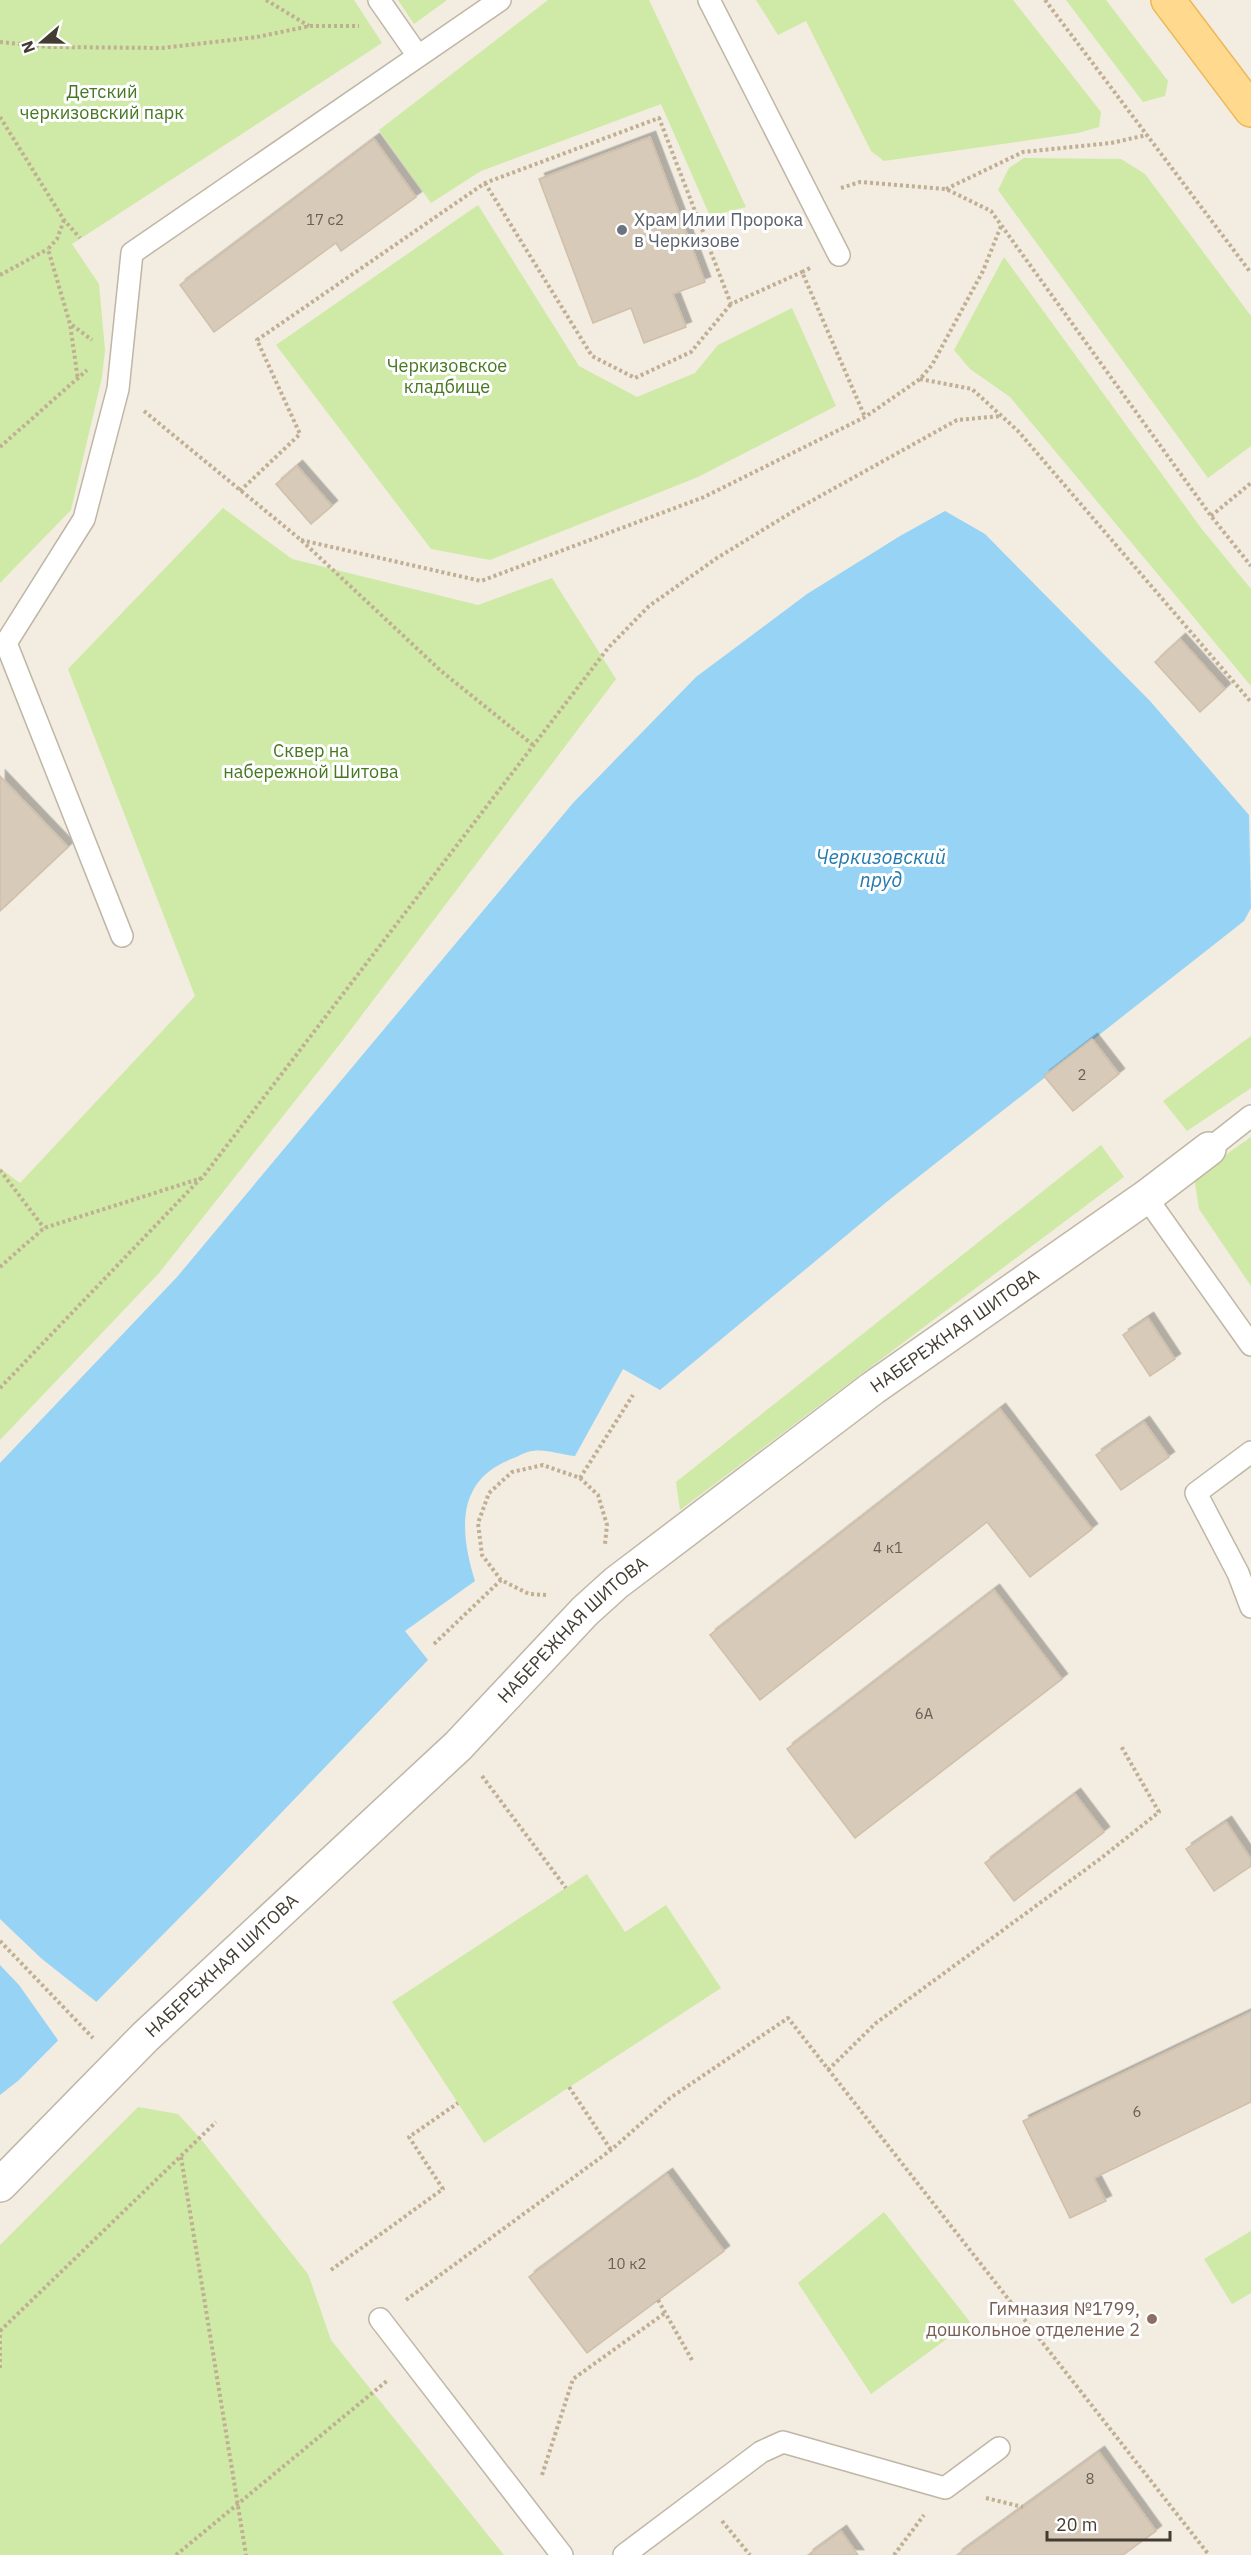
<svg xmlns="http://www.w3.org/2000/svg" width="1251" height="2555" font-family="'IBM Plex Sans',sans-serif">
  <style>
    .green { fill: #ceeaa6 }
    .water { fill: #97d3f5 }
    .pier { fill: #f2ece1 }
    .building { fill: #d7cab9; stroke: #d0bfa9; stroke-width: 1.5; filter: url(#shadow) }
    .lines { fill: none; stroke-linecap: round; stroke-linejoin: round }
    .lane-casing { stroke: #c0b6a6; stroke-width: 24 }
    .street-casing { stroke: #c0b6a6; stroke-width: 36 }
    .primary-casing { stroke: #ecb855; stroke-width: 36 }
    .path { stroke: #c1af93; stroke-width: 4; stroke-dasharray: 3 3; stroke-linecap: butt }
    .lane { stroke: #fff; stroke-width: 21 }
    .street { stroke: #fff; stroke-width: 33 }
    .primary { stroke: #ffd98d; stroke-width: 33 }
    .worship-dot { fill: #6b7280; stroke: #fff; stroke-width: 2 }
    .education-dot { fill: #8d6e63; stroke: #fff; stroke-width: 2 }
    .labels { text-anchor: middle; stroke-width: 6; stroke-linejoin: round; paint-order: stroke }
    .number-label { font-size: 15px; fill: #686054 }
    .park-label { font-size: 18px; fill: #467822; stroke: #fff }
    .worship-label { font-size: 18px; fill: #5b616d; stroke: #fff; text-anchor: start }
    .street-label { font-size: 18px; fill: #433c32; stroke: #fff }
    .education-label { font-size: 18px; fill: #785e54; stroke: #fff; text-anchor: end }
    .water-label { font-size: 20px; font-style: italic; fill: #237aae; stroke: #fff }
  </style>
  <defs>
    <filter id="shadow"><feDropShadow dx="5.5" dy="-5.5" stdDeviation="0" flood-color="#0004"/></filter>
  </defs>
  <rect width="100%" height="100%" fill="#f2ece1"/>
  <!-- green -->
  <g class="green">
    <polygon points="0,0 354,0 382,43 72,244 99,284 105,350 102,377 71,510 0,583"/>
    <polygon points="398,0 447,0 414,24"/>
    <polygon points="548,0 649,0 746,207 710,216 661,104 481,171 431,203 379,130"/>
    <polygon points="756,0 1013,0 1101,112 1099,127 1078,133 884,161 871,151 806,21 778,35"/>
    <polygon points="1066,0 1106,0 1168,81 1165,96 1143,102"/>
    <polygon points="1024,158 1121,159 1145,174 1251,316 1251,446 1208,478 998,190 1009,168"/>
    <polygon points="478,205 579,366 637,397 695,373 718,345 792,308 836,406 698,477 490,560 431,549 276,345"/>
    <polygon points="1004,257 1201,528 1251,589 1251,686 1010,397 970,369 954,350"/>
    <polygon points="223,508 292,559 478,605 552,578 616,679 340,1044 159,1273 0,1440 0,1168 20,1183 195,996 68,669"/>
    <polygon points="1251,1036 1251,1088 1187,1131 1163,1101"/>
    <polygon points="1251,1137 1251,1286 1199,1209 1194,1177"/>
    <polygon points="1101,1145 1124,1177 680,1510 676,1482"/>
    <polygon points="587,1874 625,1932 666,1905 721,1988 484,2143 392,2002"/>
    <polygon points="138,2107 178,2114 200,2138 308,2274 331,2340 504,2555 0,2555 0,2245"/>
    <polygon points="884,2212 970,2322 871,2394 798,2283"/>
    <polygon points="1251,2231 1251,2293 1232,2304 1204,2259"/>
  </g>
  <!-- water -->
  <path class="water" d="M 945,511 L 985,534 L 1150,701 L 1249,815 L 1251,908 L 1244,921 L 889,1200 L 660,1390 L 623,1369 L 575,1456 C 562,1455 546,1449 533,1451 C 526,1451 518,1457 511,1459 C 455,1481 460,1532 475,1581 L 405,1631 L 428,1660 L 209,1888 L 19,2080 L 0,2095 L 0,1463 L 177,1277 L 573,803 L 696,677 L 807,594 L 900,536 Z"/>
  <!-- pier -->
  <polygon class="pier" points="0,1919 42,1959 99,2004 60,2043 19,1985 0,1965"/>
  <!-- building -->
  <g class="building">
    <polygon points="650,137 705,282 673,294 686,327 644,343 631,308 593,323 539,179"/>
    <polygon points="374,139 416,197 341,251 336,243 214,332 180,285"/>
    <polygon points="297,466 332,506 311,524 276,484"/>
    <polygon points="1180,639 1225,689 1200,712 1155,662"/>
    <polygon points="0,776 68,847 0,911"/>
    <polygon points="1092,1039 1119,1074 1073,1111 1044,1076"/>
    <polygon points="1148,1318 1175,1359 1150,1376 1123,1335"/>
    <polygon points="1000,1409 1092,1529 1030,1577 987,1522 760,1700 710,1635"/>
    <polygon points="1144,1422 1169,1457 1121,1490 1096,1455"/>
    <polygon points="994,1590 1062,1679 855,1838 787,1749"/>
    <polygon points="1075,1794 1104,1832 1014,1901 985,1863"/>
    <polygon points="1226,1822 1251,1859 1251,1866 1214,1891 1186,1849"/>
    <polygon points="1251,2012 1251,2102 1094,2178 1106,2201 1070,2218 1023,2121"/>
    <polygon points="667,2174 724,2251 587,2353 529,2277"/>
    <polygon points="1099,2452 1156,2531 1123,2555 957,2555"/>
    <polygon points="841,2531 858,2555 808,2555"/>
  </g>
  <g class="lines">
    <defs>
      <g id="lane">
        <polyline points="379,0 418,56"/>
        <polyline points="709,0 839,255"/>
        <polyline points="122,936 6,643 84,519 118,389 132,253 500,0"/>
        <polyline points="1209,1149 1251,1116"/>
        <polyline points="1146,1197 1251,1345"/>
        <polyline points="1251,1452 1196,1493 1238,1573 1251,1607"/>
        <polyline points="380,2319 562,2555"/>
        <polyline points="624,2555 761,2452 783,2442 945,2488 999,2448"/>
      </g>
      <g id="street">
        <path id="s1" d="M 0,2185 L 145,2037 L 458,1746 L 585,1611 L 616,1583 L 873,1388 L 1146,1197 L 1209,1149"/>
      </g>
      <polyline id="primary" points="1168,0 1251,110"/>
    </defs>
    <!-- lane casing -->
    <use href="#lane" class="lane-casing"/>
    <!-- street casing -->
    <use href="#street" class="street-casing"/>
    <!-- primary casing -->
    <use href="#primary" class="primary-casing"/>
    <!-- path -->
    <g class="path">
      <polyline points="266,0 309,26"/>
      <polyline points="1045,0 1251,273"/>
      <polyline points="0,42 50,47 162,48 257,37 310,26 359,26"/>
      <polyline points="0,117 64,220 80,238"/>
      <polyline points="485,183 592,356 635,378 691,352 731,304"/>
      <polyline points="841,188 860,182 946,189 991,211 1211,516 1251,566"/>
      <polyline points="946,189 1023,152 1111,143 1147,135"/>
      <polyline points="64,220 57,239 48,249 70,324 78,380"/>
      <polyline points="810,268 802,272 865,417"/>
      <polyline points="0,275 48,249"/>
      <polyline points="72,325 92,340"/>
      <polyline points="920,379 972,389 1018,431 1251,702"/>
      <polyline points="144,411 301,540 441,671 533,745"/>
      <polyline points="0,447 87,370"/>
      <polyline points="240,491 300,434 257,340 485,183 659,118 731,304 802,272"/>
      <polyline points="1211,516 1251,483"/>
      <polyline points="301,540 481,581 704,497 865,417 920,379 932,365 983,271 1001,226"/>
      <polyline points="0,1170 44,1228"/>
      <polyline points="0,1267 44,1228 202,1178 608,648 649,606 717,558 797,509 957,420 1001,416"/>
      <polyline points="0,1388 201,1178"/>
      <polyline points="580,1478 633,1395"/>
      <polyline points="546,1595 529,1594 501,1580 482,1555 478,1523 489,1493 512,1472 543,1465 580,1478 598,1495 607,1525 605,1544"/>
      <polyline points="434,1644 501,1580"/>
      <polyline points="482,1776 566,1888"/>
      <polyline points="0,1941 93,2038"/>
      <polyline points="828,2070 876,2023 1100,1859 1159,1812 1121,1746"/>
      <polyline points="569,2087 611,2150"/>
      <polyline points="181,2157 246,2555"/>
      <polyline points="331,2270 443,2189 409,2137 458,2103"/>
      <polyline points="406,2300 611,2150 670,2098 788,2018 1209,2555"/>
      <polyline points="658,2300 692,2360"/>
      <polyline points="0,2331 216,2122"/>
      <polyline points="0,2368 0,2331"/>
      <polyline points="542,2475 573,2379 665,2313"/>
      <polyline points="986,2498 1023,2507"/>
      <polyline points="722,2521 750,2555"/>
      <polyline points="176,2555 388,2380"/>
      <polyline points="894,2555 924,2515"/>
    </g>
    <!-- lane -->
    <use href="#lane" class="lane"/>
    <!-- street -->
    <use href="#street" class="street"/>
    <!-- primary -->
    <use href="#primary" class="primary"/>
  </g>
  <!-- markers -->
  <circle class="worship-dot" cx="622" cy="230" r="6"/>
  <circle class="education-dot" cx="1152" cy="2319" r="6"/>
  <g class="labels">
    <!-- number labels -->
    <g class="number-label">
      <text x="325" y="225">17 c2</text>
      <text x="1082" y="1080">2</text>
      <text x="888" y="1553">4 к1</text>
      <text x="924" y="1719">6А</text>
      <text x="1137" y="2117">6</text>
      <text x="627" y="2269">10 к2</text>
      <text x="1090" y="2484">8</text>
    </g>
    <!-- park labels -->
    <g class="park-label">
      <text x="102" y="98">Детский<tspan x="102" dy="21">черкизовский парк</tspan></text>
      <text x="447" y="372">Черкизовское<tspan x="447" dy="21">кладбище</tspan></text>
      <text x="311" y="757">Сквер на<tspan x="311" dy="21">набережной Шитова</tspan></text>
    </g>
    <!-- worship labels -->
    <g class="worship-label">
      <text x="634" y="226">Храм Илии Пророка<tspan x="634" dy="21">в Черкизове</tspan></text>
    </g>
    <!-- street labels -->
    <g class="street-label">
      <text dy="6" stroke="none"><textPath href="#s1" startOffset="1284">НАБЕРЕЖНАЯ ШИТОВА</textPath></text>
      <text dy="6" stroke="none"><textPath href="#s1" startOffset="798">НАБЕРЕЖНАЯ ШИТОВА</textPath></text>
      <text dy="6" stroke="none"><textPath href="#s1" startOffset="312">НАБЕРЕЖНАЯ ШИТОВА</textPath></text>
    </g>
    <!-- education labels -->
    <g class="education-label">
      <text x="1140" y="2315">Гимназия №1799,<tspan x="1140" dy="21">дошкольное отделение 2</tspan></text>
    </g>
    <!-- water labels -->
    <g class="water-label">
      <text x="881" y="864">Черкизовский<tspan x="881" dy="23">пруд</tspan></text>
    </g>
  </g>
  <!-- north arrow -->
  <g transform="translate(42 42) rotate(250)" stroke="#ffffff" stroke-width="4.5" paint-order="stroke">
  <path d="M0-4.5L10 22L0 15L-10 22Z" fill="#433c32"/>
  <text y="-9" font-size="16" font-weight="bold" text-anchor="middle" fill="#433c32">N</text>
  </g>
  <!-- scale -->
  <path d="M1047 2531v9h123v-9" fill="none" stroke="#433c32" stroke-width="3"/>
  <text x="1056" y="2531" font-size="18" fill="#433c32" stroke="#ffffff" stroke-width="4.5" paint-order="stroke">20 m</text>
</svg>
